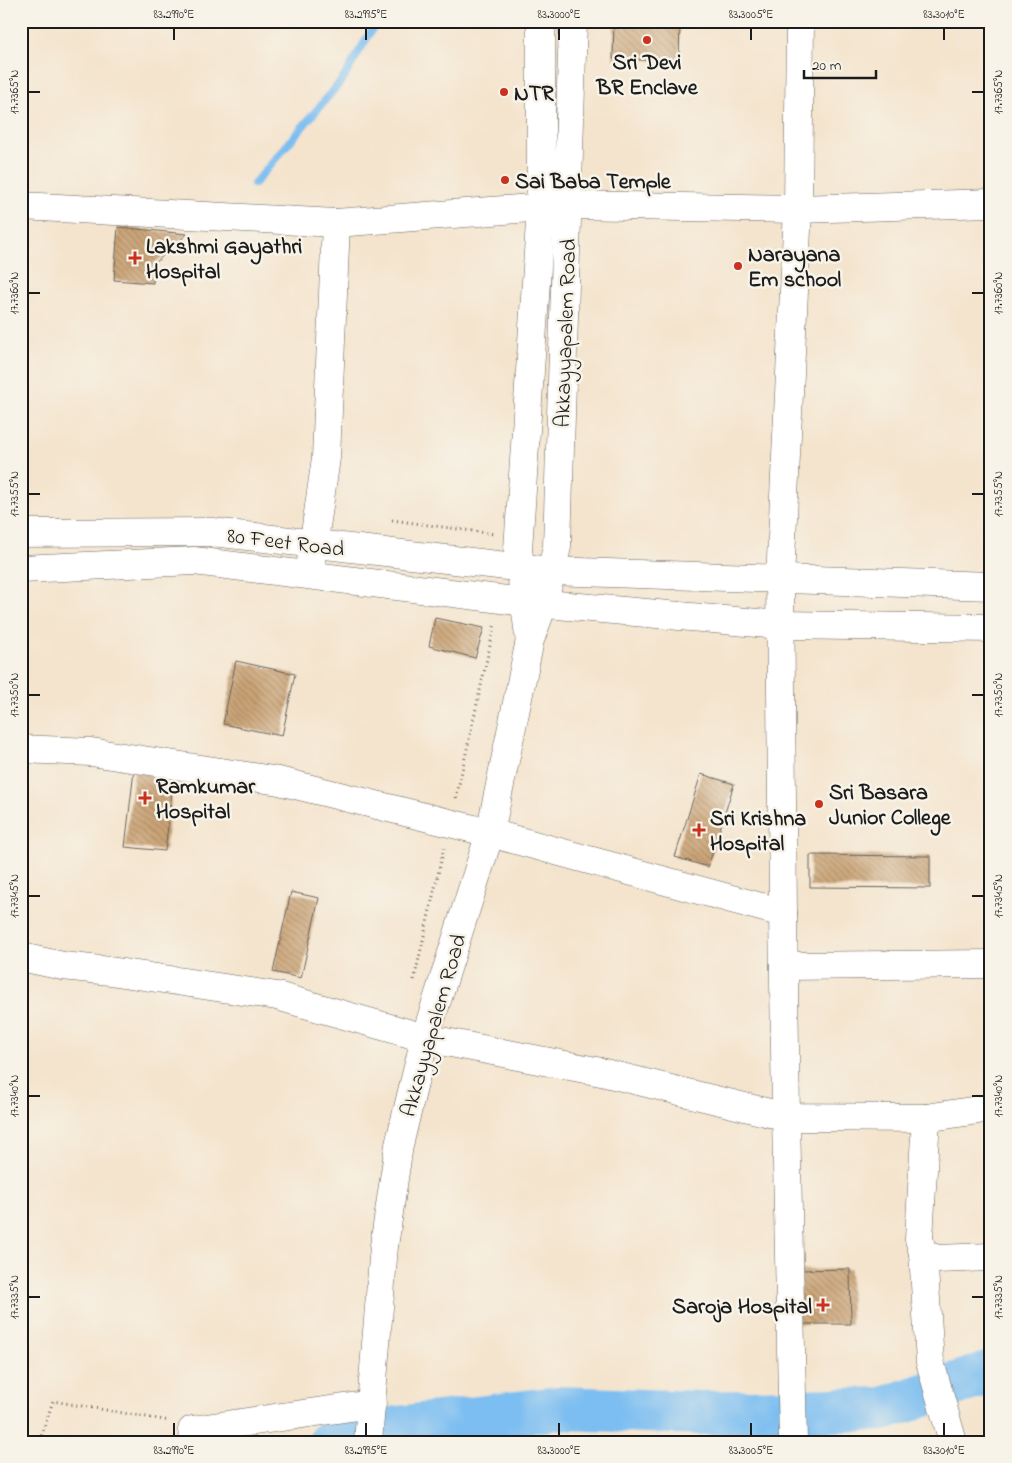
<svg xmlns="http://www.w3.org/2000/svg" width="1012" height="1463" font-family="'Indie Flower',sans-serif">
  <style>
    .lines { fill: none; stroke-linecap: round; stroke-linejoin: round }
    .stream { stroke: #7bbef1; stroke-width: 8 }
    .river { stroke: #7bbef1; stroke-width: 44 }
    .building { fill: url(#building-back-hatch) }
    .minor-casing { stroke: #68625a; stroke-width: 29 }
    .major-casing { stroke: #68625a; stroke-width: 29 }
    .path { stroke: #68625a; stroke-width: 3; stroke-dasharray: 1 4; stroke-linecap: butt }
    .minor { stroke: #fff; stroke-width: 28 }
    .major { stroke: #fff; stroke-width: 28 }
    .ticks { fill: none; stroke: #1c1c1c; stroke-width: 2 }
    .poi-dot { fill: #c8321e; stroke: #f7f3e8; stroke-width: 2 }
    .labels { text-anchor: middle; stroke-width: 5; stroke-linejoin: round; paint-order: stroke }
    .poi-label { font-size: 22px; font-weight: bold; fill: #1c1c1c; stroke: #f7f3e8; text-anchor: start }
    .street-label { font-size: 22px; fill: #1c1c1c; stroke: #f7f3e8 }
    .neatline { fill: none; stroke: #1c1c1c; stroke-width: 2 }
    .ticks-label { font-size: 12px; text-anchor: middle; fill: #1c1c1c }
  </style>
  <defs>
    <pattern id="building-back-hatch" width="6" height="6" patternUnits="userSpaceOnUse" patternTransform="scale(1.25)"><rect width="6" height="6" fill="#cba477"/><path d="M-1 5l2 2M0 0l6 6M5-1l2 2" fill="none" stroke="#a48561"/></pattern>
  </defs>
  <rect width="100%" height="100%" fill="#f7f3e8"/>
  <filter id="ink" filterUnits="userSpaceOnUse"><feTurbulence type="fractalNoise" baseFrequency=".02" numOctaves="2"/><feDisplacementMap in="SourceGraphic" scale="10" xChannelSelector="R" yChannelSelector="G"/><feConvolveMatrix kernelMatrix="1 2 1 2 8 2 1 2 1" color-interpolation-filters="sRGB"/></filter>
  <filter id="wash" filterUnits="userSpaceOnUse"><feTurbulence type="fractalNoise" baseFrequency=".0096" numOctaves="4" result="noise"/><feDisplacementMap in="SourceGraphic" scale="20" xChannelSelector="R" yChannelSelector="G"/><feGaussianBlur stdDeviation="1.12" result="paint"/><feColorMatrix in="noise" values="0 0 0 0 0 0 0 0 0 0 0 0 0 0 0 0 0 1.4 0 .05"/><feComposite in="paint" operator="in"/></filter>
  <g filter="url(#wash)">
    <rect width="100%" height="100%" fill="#f4e4cd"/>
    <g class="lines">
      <!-- stream -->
      <polyline class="stream" points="254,184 343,79 377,21"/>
      <!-- river -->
      <polyline class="river" points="330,1442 350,1434 558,1408 702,1413 883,1409 991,1372"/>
    </g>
    <g id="blocks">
      <!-- building -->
      <g class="building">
        <polygon points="614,21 680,21 679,61 613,59"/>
        <polygon points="118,227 187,234 154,264 153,283 114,280"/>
        <polygon points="435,618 484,628 475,658 429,646"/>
        <polygon points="236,661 295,674 282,736 223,724"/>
        <polygon points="134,771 174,776 165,851 125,847"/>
        <polygon points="701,774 734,784 708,867 675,857"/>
        <polygon points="810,855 930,856 930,888 810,887"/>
        <polygon points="291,892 319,898 301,978 273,972"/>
        <polygon points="850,1269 851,1324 798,1324 798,1270"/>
      </g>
    </g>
  </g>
  <g filter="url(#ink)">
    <use href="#blocks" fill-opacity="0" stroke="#68625a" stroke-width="1"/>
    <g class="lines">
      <defs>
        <g id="minor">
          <polyline points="21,206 336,223 569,205 798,209 800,21"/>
          <polyline points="21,533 212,532 550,571 991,586"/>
          <polyline points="311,561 326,458 336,223"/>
          <polyline points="21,569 194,561 524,602 780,625 991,628"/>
          <polyline points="21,749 91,752 279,781 490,833 783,913 786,1117 926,1118 991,1108"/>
          <polyline points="783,913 780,579 798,209 991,203"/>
          <polyline points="21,957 63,966 110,971 277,996 425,1038 601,1072 786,1117 793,1442"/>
          <polyline points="784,966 991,964"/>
          <polyline points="926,1118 919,1239 923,1253 936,1259 991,1257"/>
          <polyline points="923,1253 930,1362 953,1442"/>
          <polyline points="192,1430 372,1404"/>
        </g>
        <g id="major">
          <polyline points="529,636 518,549 541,208 541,21"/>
          <polyline points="368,1442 384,1246 399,1145 425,1038 490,833 530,640 544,602 557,547 573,21"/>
        </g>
      </defs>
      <!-- minor casing -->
      <use href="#minor" class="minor-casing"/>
      <!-- major casing -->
      <use href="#major" class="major-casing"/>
      <!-- path -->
      <g class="path">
        <polyline points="392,520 494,534"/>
        <polyline points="456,798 495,623"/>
        <polyline points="414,980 444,848"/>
        <polyline points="21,1433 40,1440 53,1401 170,1421"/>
      </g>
      <!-- minor -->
      <use href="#minor" class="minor"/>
      <!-- major -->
      <use href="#major" class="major"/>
    </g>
  </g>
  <!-- ticks -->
  <path class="ticks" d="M 174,28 L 174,40M 366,28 L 366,40M 559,28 L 559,40M 751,28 L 751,40M 944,28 L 944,40M 28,92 L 40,92M 972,92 L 984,92M 28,293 L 40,293M 972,293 L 984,293M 28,494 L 40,494M 972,494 L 984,494M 28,695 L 40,695M 972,695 L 984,695M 28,896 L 40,896M 972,896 L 984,896M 28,1096 L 40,1096M 972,1096 L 984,1096M 28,1297 L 40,1297M 972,1297 L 984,1297M 174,1423 L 174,1436M 366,1423 L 366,1436M 559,1423 L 559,1436M 751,1423 L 751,1436M 944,1423 L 944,1436"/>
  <!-- markers -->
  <g class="poi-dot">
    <circle cx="647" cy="40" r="5"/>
    <circle cx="504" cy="92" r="5"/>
    <circle cx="505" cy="180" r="5"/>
    <path d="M132.5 250.5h5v5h5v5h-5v5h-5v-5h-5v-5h5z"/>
    <circle cx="738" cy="266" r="5"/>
    <path d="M142.5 790.5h5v5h5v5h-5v5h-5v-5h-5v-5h5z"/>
    <circle cx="819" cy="804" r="5"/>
    <path d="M696.5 822.5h5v5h5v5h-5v5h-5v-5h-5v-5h5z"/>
    <path d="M820.5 1297.5h5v5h5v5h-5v5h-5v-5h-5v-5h5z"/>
  </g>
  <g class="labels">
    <!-- poi labels -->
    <g class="poi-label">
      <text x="647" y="69" text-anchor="middle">Sri Devi<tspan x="647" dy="25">BR Enclave</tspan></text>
      <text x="514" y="100">NTR</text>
      <text x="515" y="188">Sai Baba Temple</text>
      <text x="146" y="253">Lakshmi Gayathri<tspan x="146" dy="25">Hospital</tspan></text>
      <text x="748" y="261">Narayana<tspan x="748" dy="25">Em school</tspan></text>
      <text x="156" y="793">Ramkumar<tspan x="156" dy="25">Hospital</tspan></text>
      <text x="829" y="799">Sri Basara<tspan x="829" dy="25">Junior College</tspan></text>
      <text x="710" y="825">Sri Krishna<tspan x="710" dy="25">Hospital</tspan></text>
      <text x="812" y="1313" text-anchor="end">Saroja Hospital</text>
    </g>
    <!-- street labels -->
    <g class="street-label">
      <text transform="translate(564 333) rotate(-88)" y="8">Akkayyapalem Road</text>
      <text transform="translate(286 541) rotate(7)" y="8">80 Feet Road</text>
      <text transform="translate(432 1025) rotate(-74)" y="8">Akkayyapalem Road</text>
    </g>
  </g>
  <!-- margin -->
  <rect width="1012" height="1463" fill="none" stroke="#f7f3e8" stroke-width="55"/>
  <!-- scale -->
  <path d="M804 70v8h72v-8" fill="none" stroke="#1c1c1c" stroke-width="2.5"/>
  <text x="812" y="70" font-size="15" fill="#1c1c1c" stroke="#f7f3e8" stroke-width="4" paint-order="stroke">20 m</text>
  <rect x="28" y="28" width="956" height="1408" class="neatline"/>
  <g class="ticks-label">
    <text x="174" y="18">83.2990°E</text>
    <text x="366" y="18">83.2995°E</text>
    <text x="559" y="18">83.3000°E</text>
    <text x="751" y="18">83.3005°E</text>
    <text x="944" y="18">83.3010°E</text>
    <text transform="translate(14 92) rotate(-90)" y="4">17.7365°N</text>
    <text transform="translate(998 92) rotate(-90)" y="4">17.7365°N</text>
    <text transform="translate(14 293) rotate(-90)" y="4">17.7360°N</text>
    <text transform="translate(998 293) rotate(-90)" y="4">17.7360°N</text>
    <text transform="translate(14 494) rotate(-90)" y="4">17.7355°N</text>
    <text transform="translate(998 494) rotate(-90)" y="4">17.7355°N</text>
    <text transform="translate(14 695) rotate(-90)" y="4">17.7350°N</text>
    <text transform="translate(998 695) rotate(-90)" y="4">17.7350°N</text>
    <text transform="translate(14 896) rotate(-90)" y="4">17.7345°N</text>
    <text transform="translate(998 896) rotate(-90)" y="4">17.7345°N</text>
    <text transform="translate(14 1096) rotate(-90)" y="4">17.7340°N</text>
    <text transform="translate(998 1096) rotate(-90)" y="4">17.7340°N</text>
    <text transform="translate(14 1297) rotate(-90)" y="4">17.7335°N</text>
    <text transform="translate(998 1297) rotate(-90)" y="4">17.7335°N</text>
    <text x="174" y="1454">83.2990°E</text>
    <text x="366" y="1454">83.2995°E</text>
    <text x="559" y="1454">83.3000°E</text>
    <text x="751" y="1454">83.3005°E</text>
    <text x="944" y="1454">83.3010°E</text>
  </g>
</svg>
